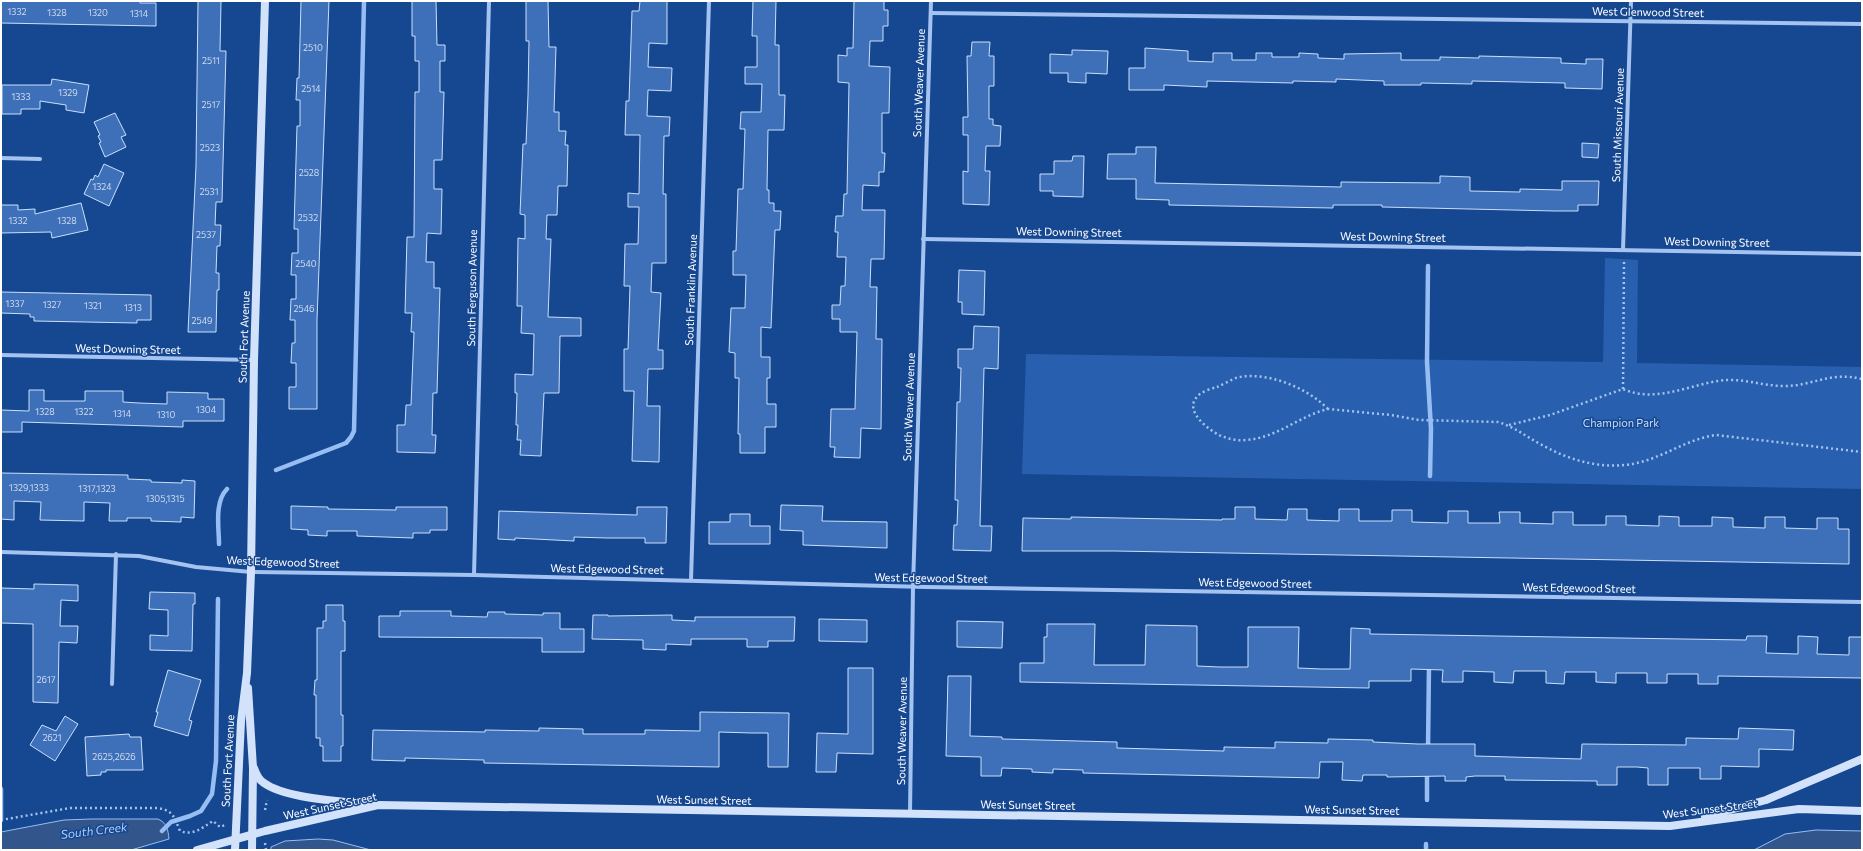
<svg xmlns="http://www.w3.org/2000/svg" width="1863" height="851" font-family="Commissioner,sans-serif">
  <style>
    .green { fill: #2860af }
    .water { fill: #32558c; stroke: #96bef3 }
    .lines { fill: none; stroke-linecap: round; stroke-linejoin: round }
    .stream { stroke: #96bef3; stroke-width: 4.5 }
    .building { fill: #3e70b9; stroke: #cadffb }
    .path { stroke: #a4c3f0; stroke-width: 2.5; stroke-dasharray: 2 3; stroke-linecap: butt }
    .street { stroke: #a4c3f0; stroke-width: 4 }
    .secondary { stroke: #d2e2fb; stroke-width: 8 }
    .labels { text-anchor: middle; stroke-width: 3; stroke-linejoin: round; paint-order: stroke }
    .number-label { font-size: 9px; fill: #cfdbee }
    .street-label { font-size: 11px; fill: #fff; stroke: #164791 }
    .park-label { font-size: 11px; fill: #cadffb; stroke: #164791 }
    .water-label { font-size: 12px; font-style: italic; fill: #b0cef7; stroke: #164791 }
  </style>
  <rect width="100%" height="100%" fill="#164791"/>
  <!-- green -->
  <polygon class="green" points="1605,258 1638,260 1637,363 1862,367 1862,489 1022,474 1026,354 1603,362"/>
  <!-- water -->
  <g class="water">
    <path d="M 91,819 L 158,819 C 167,823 168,830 169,839 L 131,850 L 1,850 L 1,832 L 64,820 Z"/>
    <polygon points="1816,830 1862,831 1862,850 1754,850 1785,834"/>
    <polygon points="318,839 333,840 371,850 271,850 271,847 285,841"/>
  </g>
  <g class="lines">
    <!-- stream -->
    <g class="stream">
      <polyline points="1428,266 1427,362 1431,429 1430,476"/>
      <polyline points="276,470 346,443 351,437 354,431 364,1"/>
      <path d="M 219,544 C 219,528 214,502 227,489"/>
      <polyline points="1428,749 1429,665"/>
      <polyline points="1427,800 1427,771"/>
      <polyline points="1,820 1,789"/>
      <polyline points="162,831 171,822 190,816 201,811 212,794 216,761 218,599"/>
      <polyline points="1426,850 1426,844"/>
    </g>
  </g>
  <!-- building -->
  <g class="building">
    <polygon points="1,1 140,1 140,3 156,3 156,26 1,23"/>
    <polygon points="198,1 221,1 220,51 226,51 222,202 216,202 215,225 221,225 220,246 217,246 216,273 219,273 219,290 217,290 216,332 188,332 196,166"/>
    <polygon points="301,1 329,1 317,320 317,409 289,409 289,387 296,387 296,363 291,363 292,343 295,343 295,320 290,320 291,299 296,299 296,275 291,275 292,253 298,253 298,229 294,229 297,126 300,126 300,100 296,100 297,78 299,78"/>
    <polygon points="412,1 436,1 437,45 445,45 445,61 440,61 440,92 444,92 442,160 434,160 434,189 442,189 441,234 427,233 426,262 434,262 434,288 440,288 437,393 433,393 432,435 436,435 435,453 397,452 397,425 405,425 406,405 411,405 414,332 411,332 412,313 405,313 407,237 414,237 415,92 419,92 419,61 415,61 415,36 412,36"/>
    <polygon points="526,1 548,1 549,47 556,47 554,112 559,112 559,131 566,131 565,145 568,145 567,186 558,186 557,215 547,215 546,239 551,239 548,317 581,318 581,336 560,336 559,393 544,393 541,456 520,455 521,440 517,440 518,425 516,425 517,393 515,393 515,374 533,375 534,334 521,333 522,306 517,306 518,238 525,239 525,215 520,214 523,144 526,144 528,95 529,41 526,41"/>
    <polygon points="640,1 667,1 667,44 649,43 648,67 672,68 671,91 648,90 647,116 670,117 669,136 664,136 663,194 666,194 666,263 652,263 651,292 661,293 658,350 663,350 663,369 648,369 647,406 660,406 659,462 632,461 634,391 624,391 624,349 628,349 630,286 624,286 625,244 638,244 639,207 628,207 628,193 639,194 640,135 625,135 626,101 629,101 632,11 639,11"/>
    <polygon points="753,1 776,1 775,45 779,45 779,95 785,95 784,130 768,130 767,190 769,190 769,203 774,203 774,211 781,211 780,230 775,230 771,328 761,327 761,357 770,357 770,378 767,378 767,404 776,404 776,427 765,427 765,453 740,453 740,434 738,434 739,378 735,378 735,353 729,352 731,308 745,308 746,275 733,275 733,251 736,251 738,189 743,189 745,129 740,129 741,112 761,112 762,84 745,84 745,67 757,67 757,36 752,36"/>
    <polygon points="854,1 884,1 884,10 888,10 888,26 883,26 883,41 870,41 869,66 890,67 889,113 882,113 882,153 885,153 884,172 879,172 879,186 863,185 862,210 885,210 884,259 871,259 870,287 877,287 876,339 882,339 881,429 861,428 860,458 834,457 835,447 830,447 831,409 855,409 857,332 840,332 840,319 832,319 832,305 840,305 841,286 845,286 846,257 837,257 838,232 835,232 836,216 843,216 844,194 847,194 849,83 838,82 838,55 847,56 847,48 853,48"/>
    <polygon points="972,42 990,42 989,56 994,56 994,86 989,86 989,119 993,119 993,125 1001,126 1000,146 986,146 985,171 990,171 989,205 963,204 963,171 968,172 968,135 963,135 963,117 968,117 967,56 971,56"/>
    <polygon points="1145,48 1188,51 1188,61 1213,62 1213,53 1232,53 1232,60 1256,60 1256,53 1272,53 1272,57 1299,57 1299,53 1318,54 1318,58 1344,59 1344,54 1401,53 1401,60 1440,60 1440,57 1479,58 1479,56 1561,58 1561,63 1586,64 1586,59 1603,59 1602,89 1565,88 1565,83 1472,81 1472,84 1421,83 1421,85 1384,85 1384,81 1336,79 1336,82 1293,81 1293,83 1207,81 1207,87 1164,85 1164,90 1129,90 1129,68 1145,68"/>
    <polygon points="1072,50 1108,51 1107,74 1086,73 1086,83 1068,82 1068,73 1050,73 1050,54 1072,55"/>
    <polygon points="52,79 89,85 84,113 66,110 66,105 40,101 40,109 21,109 21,114 2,114 2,85 51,85"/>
    <polygon points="115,113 126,135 121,137 126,147 105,157 99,143 101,142 98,136 100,135 94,122"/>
    <polygon points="1582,143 1599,144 1598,158 1582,157"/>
    <polygon points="1136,147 1156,147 1155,183 1341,187 1341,182 1440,183 1440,176 1470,177 1470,191 1520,192 1520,189 1562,190 1562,181 1599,181 1598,205 1578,205 1578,211 1555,211 1382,207 1382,205 1333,205 1333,208 1169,205 1169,200 1136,199 1136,179 1107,179 1108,154 1136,154"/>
    <polygon points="1073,156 1084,156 1083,197 1053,196 1053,191 1040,191 1040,174 1054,174 1054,161 1072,161"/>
    <polygon points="104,164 124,173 109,206 84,194 91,179 93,180 95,175 98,177"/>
    <polygon points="81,203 88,230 52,238 51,232 1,233 1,205 18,205 18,210 35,209 35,214"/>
    <polygon points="959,270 985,271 984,315 962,314 962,302 958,302"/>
    <polygon points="1,292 151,295 151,320 137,320 137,323 34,321 34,317 30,317 30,314 1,313"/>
    <polygon points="974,326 999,327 998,369 984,368 980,526 992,526 991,551 953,550 954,525 957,525 958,500 955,500 957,402 960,402 961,368 958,368 958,349 973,349"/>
    <polygon points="29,390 44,390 44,401 85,401 85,391 123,391 123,402 139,403 167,404 167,392 208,393 208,399 224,399 224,421 183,421 183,427 22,422 22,432 1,432 1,410 29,411"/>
    <polygon points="1,473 128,475 128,479 151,480 151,482 182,483 182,480 195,481 194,518 181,517 181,522 151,521 151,518 127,518 127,521 109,521 110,503 84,502 84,521 40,520 41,502 14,501 14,520 1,519"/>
    <polygon points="781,505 823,506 822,521 887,522 887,548 803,545 803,531 780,530"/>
    <polygon points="291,506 328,507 328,509 396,510 396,507 447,507 447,530 430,530 430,533 413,533 413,538 357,536 357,531 327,531 327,536 308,535 308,530 291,529"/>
    <polygon points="637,507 667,507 666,543 645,543 645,538 607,538 574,537 574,541 515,538 515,540 498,539 499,511 637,515"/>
    <polygon points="1235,507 1255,507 1255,519 1287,520 1288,509 1307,509 1307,520 1339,521 1339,509 1359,509 1359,521 1392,521 1392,510 1412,510 1412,522 1448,523 1448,511 1468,511 1468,523 1500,523 1499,512 1520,512 1520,523 1553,524 1553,512 1573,512 1573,525 1606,525 1606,516 1626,516 1626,525 1659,526 1659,516 1679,517 1679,526 1712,526 1712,517 1733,518 1733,527 1765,528 1765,517 1785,517 1785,528 1817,529 1817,518 1838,518 1838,529 1849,529 1849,564 1115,551 1022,551 1023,518 1071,519 1071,517 1222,520 1222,519 1235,519"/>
    <polygon points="730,514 750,514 750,526 770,526 770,544 709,544 709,522 730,522"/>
    <polygon points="34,584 78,585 78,601 61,600 60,626 78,626 77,643 59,642 58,703 33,702 33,624 1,623 1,588 34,589"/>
    <polygon points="150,592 195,593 195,604 193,604 192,651 150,650 150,635 168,636 168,610 149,609"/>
    <polygon points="326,605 343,605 343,621 345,621 345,651 341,651 341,715 343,715 343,746 341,746 341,761 323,761 323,746 320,746 320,738 316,738 316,695 314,695 315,680 317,680 317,628 323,628 323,621 326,621"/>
    <polygon points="400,611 451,611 451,616 487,617 488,612 505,612 505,614 543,615 543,613 560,613 560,629 584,629 584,652 542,652 542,638 379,637 379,616 400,616"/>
    <polygon points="593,615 608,615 608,616 672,615 672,620 695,621 695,617 795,617 794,641 768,641 768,647 747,647 747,639 691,639 691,645 666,644 666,650 643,649 643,640 592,639"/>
    <polygon points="819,619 867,620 867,642 819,641"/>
    <polygon points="957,621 1003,622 1002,648 957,647"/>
    <polygon points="1047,624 1095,624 1094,665 1145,665 1146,625 1197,626 1197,666 1220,667 1248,667 1248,627 1299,627 1298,668 1322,669 1350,669 1351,628 1370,629 1370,634 1746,640 1747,636 1767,636 1766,653 1798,654 1798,636 1818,637 1817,654 1849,655 1849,637 1862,637 1862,678 1718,676 1718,684 1698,684 1698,674 1667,674 1667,683 1647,683 1647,673 1616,673 1616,683 1596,682 1596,672 1565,672 1564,684 1546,683 1546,671 1514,671 1513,683 1494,682 1494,672 1463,671 1463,682 1442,682 1443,670 1411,669 1411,681 1369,681 1369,688 1020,682 1020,663 1044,663 1044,637 1047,637"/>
    <polygon points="848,668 873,668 873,754 837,753 836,772 816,772 817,733 848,734"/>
    <polygon points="168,670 201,680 189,720 192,721 188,736 154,726 158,712 156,712"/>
    <polygon points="948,676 971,676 970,736 1002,737 1002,739 1117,742 1117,748 1224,751 1224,747 1275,748 1275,742 1328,743 1328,739 1373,740 1373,742 1418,744 1475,744 1475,756 1581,759 1582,744 1686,745 1686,738 1738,739 1739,728 1794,730 1793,750 1759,749 1759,767 1721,766 1721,779 1700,779 1700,768 1668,768 1668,785 1648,785 1648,768 1637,767 1617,767 1617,785 1597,785 1597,781 1505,780 1505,776 1475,776 1466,777 1466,781 1445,781 1445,776 1387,777 1387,775 1363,775 1362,781 1342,780 1343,762 1320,762 1319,778 1083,773 1083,770 1053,769 1053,773 1032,772 1032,769 1002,768 1001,776 981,776 981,757 946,756"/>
    <polygon points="700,712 789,713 788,767 768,767 768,733 752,733 719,732 719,767 484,763 484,760 405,758 405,761 372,760 373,730 485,732 485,730 539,731 539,728 583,729 583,734 645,734 645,730 700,731"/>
    <polygon points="65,716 78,724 55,761 30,745 42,725 56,731"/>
    <polygon points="129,734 130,737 141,737 143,770 106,770 106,772 101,772 101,775 87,776 85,737"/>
  </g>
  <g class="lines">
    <!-- path -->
    <g class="path">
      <polyline points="1623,389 1624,260"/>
      <path d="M 1328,409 C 1307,388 1270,372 1239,377 C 1232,379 1224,384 1217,387 C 1210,389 1200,392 1196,398 C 1185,412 1209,430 1219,435 C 1228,439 1237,441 1246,440 C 1277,438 1299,416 1328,409 L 1391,415 L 1419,420 L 1498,422 C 1515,427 1528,438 1544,446 C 1573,462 1608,471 1641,462 C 1667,455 1688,439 1716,435 L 1862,452"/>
      <path d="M 1509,425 L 1550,415 L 1623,389 C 1655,403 1686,386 1718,381 C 1741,377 1761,386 1784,386 C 1813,386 1830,371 1862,379"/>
      <polyline points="265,810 267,800"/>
      <path d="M 1,820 L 70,808 L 158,808 C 174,811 174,817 180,831 C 193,836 202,828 213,821 L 220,827 L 225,825"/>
      <polyline points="265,843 266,850"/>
    </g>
    <!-- street -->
    <g class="street">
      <polyline points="931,13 1862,24"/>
      <polyline points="1,158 40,159"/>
      <polyline points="923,239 1862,254"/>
      <polyline points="1623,250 1631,1"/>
      <polyline points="1,355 254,360"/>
      <polyline points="1,552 139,556 196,567 251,572 474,575 926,587 1862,602"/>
      <polyline points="474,575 489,1"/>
      <polyline points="691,580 709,1"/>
      <polyline points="112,684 116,554"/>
      <polyline points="910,814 913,587 931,1"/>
    </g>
    <!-- secondary -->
    <g class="secondary">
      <polyline points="248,688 253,768 252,850"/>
      <path d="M 254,768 C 256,774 259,780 264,783 C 286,799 344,801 371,805"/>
      <polyline points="1705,817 1766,800 1862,759"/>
      <polyline points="197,850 265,831 378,805 1670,826 1799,809 1862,811"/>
      <polyline points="235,850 241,721 247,673 251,572 254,360 265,1"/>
    </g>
  </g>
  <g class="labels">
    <!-- number labels -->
    <g class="number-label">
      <text x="17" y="15">1332</text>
      <text x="57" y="16">1328</text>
      <text x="98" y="16">1320</text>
      <text x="139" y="17">1314</text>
      <text x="313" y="51">2510</text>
      <text x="211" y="64">2511</text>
      <text x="311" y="92">2514</text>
      <text x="68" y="96">1329</text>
      <text x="21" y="100">1333</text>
      <text x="211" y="108">2517</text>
      <text x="210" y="151">2523</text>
      <text x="309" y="176">2528</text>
      <text x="102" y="190">1324</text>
      <text x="209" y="195">2531</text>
      <text x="308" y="221">2532</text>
      <text x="18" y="224">1332</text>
      <text x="67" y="224">1328</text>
      <text x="206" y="238">2537</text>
      <text x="306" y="267">2540</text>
      <text x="15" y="307">1337</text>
      <text x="52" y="308">1327</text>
      <text x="93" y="309">1321</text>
      <text x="133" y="311">1313</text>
      <text x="304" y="312">2546</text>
      <text x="202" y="324">2549</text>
      <text x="206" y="413">1304</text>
      <text x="45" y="415">1328</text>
      <text x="84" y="415">1322</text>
      <text x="122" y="417">1314</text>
      <text x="166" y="418">1310</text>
      <text x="29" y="491">1329,1333</text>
      <text x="97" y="492">1317,1323</text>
      <text x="165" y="502">1305,1315</text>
      <text x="46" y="683">2617</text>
      <text x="52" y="741">2621</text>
      <text x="114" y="760">2625,2626</text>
    </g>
    <!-- street labels -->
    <g class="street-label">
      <text transform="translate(1648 12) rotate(1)" y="4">West Glenwood Street</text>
      <text transform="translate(919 83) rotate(-88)" y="4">South Weaver Avenue</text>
      <text transform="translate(1618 125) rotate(-88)" y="4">South Missouri Avenue</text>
      <text transform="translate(1069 232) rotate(1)" y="4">West Downing Street</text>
      <text transform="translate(1393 237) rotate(1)" y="4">West Downing Street</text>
      <text transform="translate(1717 242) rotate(1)" y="4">West Downing Street</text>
      <text transform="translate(472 288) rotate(-89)" y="4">South Ferguson Avenue</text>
      <text transform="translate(691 290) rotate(-88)" y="4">South Franklin Avenue</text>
      <text transform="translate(244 337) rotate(-88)" y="4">South Fort Avenue</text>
      <text transform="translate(128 349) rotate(1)" y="4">West Downing Street</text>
      <text transform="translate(909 407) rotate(-88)" y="4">South Weaver Avenue</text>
      <text transform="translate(283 562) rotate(2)" y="4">West Edgewood Street</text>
      <text transform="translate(607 569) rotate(1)" y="4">West Edgewood Street</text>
      <text transform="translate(931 578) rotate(1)" y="4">West Edgewood Street</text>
      <text transform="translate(1255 583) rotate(1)" y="4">West Edgewood Street</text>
      <text transform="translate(1579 588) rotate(1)" y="4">West Edgewood Street</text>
      <text transform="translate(902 731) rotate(-89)" y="4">South Weaver Avenue</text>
      <text transform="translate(228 761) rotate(-87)" y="4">South Fort Avenue</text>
      <text transform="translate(704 800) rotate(1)" y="4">West Sunset Street</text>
      <text transform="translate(1028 805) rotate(1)" y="4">West Sunset Street</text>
      <text transform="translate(330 806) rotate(-12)" y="4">West Sunset Street</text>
      <text transform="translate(1710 809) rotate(-7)" y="4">West Sunset Street</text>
      <text transform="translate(1352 810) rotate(1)" y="4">West Sunset Street</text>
    </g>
    <!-- park labels -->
    <g class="park-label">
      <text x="1621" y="427">Champion Park</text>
    </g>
    <!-- water labels -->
    <g class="water-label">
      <text transform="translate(94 831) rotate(-7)" y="4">South Creek</text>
    </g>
  </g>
  <!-- border -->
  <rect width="1863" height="851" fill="none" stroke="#ffffff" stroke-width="4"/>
</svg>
